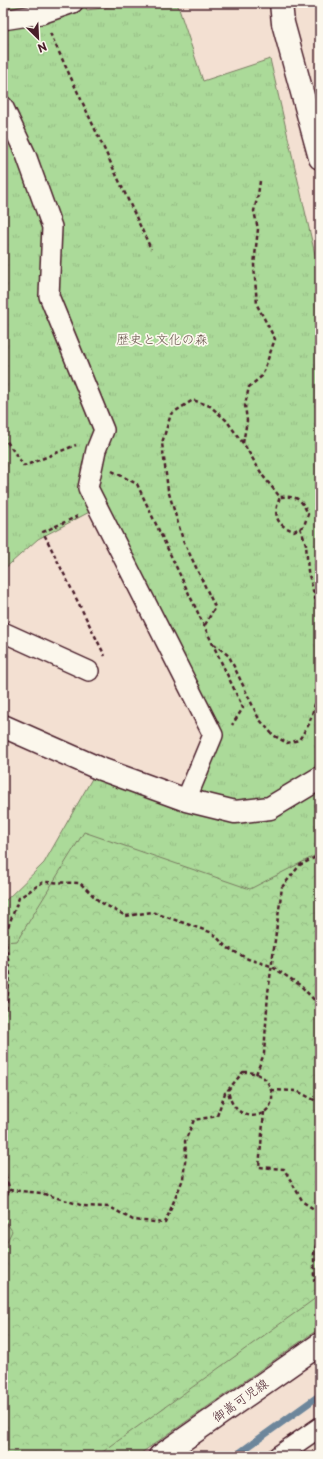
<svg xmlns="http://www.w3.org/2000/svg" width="323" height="1459" font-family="'Playpen Sans','Klee One',sans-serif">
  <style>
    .grass { fill: url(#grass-tufts); stroke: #7a7c62 }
    .forest { fill: url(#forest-crowns); stroke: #7a7c62 }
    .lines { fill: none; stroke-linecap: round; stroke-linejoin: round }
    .stream { stroke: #6d869b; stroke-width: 7 }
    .minor-casing { stroke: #4a1f2b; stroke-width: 22 }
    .tertiary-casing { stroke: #4a1f2b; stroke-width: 25 }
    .secondary-casing { stroke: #4a1f2b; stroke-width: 25 }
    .path { stroke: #4a1f2b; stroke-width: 2.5; stroke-dasharray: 4 3; stroke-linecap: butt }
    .minor { stroke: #fbf7ec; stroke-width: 19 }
    .tertiary { stroke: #fbf7ec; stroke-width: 22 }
    .secondary { stroke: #fbf7ec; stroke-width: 22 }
    .labels { text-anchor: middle; stroke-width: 3.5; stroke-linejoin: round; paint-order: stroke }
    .park-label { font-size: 13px; fill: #624e46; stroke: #fbf7ec }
    .street-label { font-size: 13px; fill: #4a1f2b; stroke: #fbf7ec }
  </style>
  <defs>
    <pattern id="grass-tufts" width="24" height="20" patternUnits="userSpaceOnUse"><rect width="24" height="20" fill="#abda99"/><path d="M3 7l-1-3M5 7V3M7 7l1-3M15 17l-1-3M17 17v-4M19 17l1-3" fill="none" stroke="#95bb84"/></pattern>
    <pattern id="forest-crowns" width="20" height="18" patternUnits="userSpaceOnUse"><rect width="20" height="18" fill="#abda99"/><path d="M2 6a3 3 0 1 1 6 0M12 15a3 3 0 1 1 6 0" fill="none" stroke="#95bb84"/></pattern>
  </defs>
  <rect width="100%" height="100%" fill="#f3e0d2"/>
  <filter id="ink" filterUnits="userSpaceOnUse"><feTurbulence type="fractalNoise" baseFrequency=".025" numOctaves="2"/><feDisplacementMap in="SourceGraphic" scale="8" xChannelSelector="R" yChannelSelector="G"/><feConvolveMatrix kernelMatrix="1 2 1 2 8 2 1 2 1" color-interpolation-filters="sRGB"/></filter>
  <g filter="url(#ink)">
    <!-- grass -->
    <polygon class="grass" points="3,3 84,3 87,10 142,3 177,3 203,81 270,59 320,276 320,1328 137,1456 48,1456 3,1373 3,1222 4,1221 3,903 44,863 98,768 186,800 213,735 99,507 38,539 3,570"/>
    <!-- forest -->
    <polygon class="forest" points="84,832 250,889 320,853 320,1295 97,1456 3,1456 3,1250 12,1231 3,1217 3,942 17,941"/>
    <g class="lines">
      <!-- stream -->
      <polyline class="stream" points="235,1456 320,1395"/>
      <defs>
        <g id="minor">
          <polyline points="3,20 41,14 73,3"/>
          <polyline points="3,106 26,155 52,227 49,296 104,430 96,450 88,488 213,735 186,800"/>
          <polyline points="3,632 89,671"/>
          <polyline points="278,1456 320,1427"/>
        </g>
        <g id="tertiary">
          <polyline points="281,3 283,23 320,158"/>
          <polyline points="3,726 98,768 186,800 235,812 270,808 320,778"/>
        </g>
        <polyline id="secondary" points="160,1456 320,1344"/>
      </defs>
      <!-- minor casing -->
      <use href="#minor" class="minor-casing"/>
      <!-- tertiary casing -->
      <use href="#tertiary" class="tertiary-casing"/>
      <!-- secondary casing -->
      <use href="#secondary" class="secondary-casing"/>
      <!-- path -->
      <g class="path">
        <polyline points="50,33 151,249"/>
        <polyline points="3,436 24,466 76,445"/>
        <polyline points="243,443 247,421 245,405 249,387 262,376 275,339 257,305 254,265 258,229 254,211 258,195 260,181"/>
        <polyline points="112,471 137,484 243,708 232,725"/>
        <polyline points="78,516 43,532 105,656"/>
        <polyline points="300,528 306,544 308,571 320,617"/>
        <path d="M 205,625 L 215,607 L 183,540 L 168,490 L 162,443 L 171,414 L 193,400 L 210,406 L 226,420 L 245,446 L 263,476 L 280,497 C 297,496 301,498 308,514 L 304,526 L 294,531 C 275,525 273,514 280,497"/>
        <polyline points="214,644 229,656 259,719 273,735 287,743 299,740 309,724 320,688"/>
        <polyline points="3,1016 6,1011 10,975 5,935 19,898 43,882 80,883 100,902 126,916 152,912 213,933 226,947 248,959 271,966 300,985 320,1006"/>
        <path d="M 243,1072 C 253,1072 264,1074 269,1085 C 285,1118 234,1131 228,1090 Z"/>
        <polyline points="256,1074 264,1054 268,993 282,887 300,865 320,855"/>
        <polyline points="271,1090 297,1091 320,1103"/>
        <polyline points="264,1112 259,1167 284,1169 303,1202 320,1213"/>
        <polyline points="3,1169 10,1190 41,1193 84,1206 110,1207 133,1220 165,1223 183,1179 186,1154 185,1141 194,1120 217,1116 225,1093 228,1092"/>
        <polyline points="3,1200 10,1190"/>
        <polyline points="320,1231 314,1253 314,1280 320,1280"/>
      </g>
      <!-- minor -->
      <use href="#minor" class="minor"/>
      <!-- tertiary -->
      <use href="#tertiary" class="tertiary"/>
      <!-- secondary -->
      <use href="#secondary" class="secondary"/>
    </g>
  </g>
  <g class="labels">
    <!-- park labels -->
    <g class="park-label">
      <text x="162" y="344">歴史と文化の森</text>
    </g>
    <!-- street labels -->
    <g class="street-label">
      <text transform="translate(240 1400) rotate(-35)" y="5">御嵩可児線</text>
    </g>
  </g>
  <!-- margin -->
  <rect width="323" height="1459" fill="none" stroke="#fbf7ec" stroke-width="16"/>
  <rect x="8" y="8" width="307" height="1443" fill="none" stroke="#4a1f2b" stroke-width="1.5" filter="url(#ink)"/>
  <!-- north arrow -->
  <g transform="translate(38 38) rotate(156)" stroke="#fbf7ec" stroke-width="3" paint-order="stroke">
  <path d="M0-3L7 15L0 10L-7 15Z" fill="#4a1f2b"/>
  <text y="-6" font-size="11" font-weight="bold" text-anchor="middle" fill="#4a1f2b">N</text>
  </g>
</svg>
